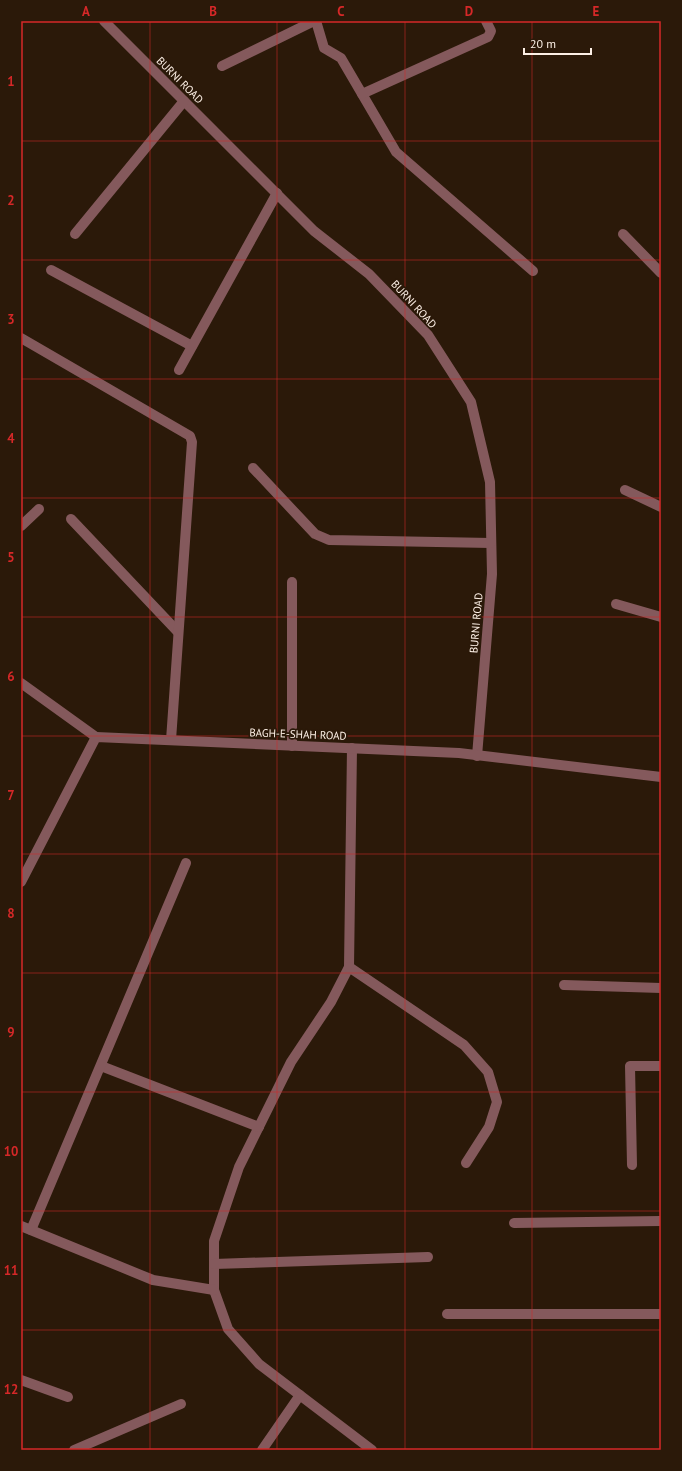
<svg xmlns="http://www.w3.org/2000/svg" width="682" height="1471" font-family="'PT Sans',sans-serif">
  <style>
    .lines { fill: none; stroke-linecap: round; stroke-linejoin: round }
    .service { stroke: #84595c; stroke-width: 10 }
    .minor { stroke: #84595c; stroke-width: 10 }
    .tertiary { stroke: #84595c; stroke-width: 10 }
    .grid { fill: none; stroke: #d62828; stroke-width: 1; stroke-opacity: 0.55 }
    .labels { text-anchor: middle; stroke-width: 3.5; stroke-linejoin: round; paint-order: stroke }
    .street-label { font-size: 11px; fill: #fdf0e6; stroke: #2b1909 }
    .neatline { fill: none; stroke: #d62828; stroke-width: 1.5 }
    .grid-label { font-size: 13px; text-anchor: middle; font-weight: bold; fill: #d62828 }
  </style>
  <rect width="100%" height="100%" fill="#2b1909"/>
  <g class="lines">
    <!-- service -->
    <g class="service">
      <polyline points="316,21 324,48 341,58 396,152 533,271"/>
      <polyline points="362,94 488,37 491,31 486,21"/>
      <polyline points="51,270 192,346"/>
      <polyline points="71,519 178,632"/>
    </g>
    <!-- minor -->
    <g class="minor">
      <polyline points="104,21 314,231 369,274 428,335 471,402 490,482 492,574 477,756"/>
      <polyline points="222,66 314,21"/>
      <polyline points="75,234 184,101"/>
      <polyline points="623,234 661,273"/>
      <polyline points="21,338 190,436 192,442 171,740"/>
      <polyline points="179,370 277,193"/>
      <polyline points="253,468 315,534 329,540 491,543"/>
      <polyline points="625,490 661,507"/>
      <polyline points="21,526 39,509"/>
      <polyline points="292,582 292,746"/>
      <polyline points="616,604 661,617"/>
      <polyline points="21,683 96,737"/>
      <polyline points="352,748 349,967 331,1002 291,1062 239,1167 214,1241 214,1290 228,1329 259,1364 372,1450"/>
      <polyline points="349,967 464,1045 488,1072 497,1102 489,1127 466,1163"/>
      <polyline points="564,985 661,988"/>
      <polyline points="101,1066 259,1127"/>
      <polyline points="632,1165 630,1066 661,1066"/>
      <polyline points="514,1223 661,1221"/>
      <polyline points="21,1226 153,1280 214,1290"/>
      <polyline points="31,1230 186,863"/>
      <polyline points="214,1264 428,1257"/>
      <polyline points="447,1314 661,1314"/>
      <polyline points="21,1380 68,1397"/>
      <polyline points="74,1450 181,1404"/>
      <polyline points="262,1450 300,1395"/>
    </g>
    <!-- tertiary -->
    <polyline class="tertiary" points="21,882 96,737 459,753 661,777"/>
  </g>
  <!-- grid -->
  <path class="grid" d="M 150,21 L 150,1450M 277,21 L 277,1450M 405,21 L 405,1450M 532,21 L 532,1450M 21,141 L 661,141M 21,260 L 661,260M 21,379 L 661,379M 21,498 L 661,498M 21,617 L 661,617M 21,736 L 661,736M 21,854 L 661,854M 21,973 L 661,973M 21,1092 L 661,1092M 21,1211 L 661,1211M 21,1330 L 661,1330"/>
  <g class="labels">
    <!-- street labels -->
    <g class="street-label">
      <text transform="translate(180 80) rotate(45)" y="4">BURNI ROAD</text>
      <text transform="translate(414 304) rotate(47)" y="4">BURNI ROAD</text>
      <text transform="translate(476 623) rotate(-85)" y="4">BURNI ROAD</text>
      <text transform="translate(298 734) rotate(2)" y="4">BAGH-E-SHAH ROAD</text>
    </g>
  </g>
  <!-- border -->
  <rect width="682" height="1471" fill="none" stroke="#2b1909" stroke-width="44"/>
  <!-- scale -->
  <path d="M524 48v6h67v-6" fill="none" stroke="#fdf0e6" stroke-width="2"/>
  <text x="530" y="48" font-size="12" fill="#fdf0e6" stroke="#2b1909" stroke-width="3" paint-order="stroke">20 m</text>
  <rect x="22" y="22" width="638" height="1427" class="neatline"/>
  <g class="grid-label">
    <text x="86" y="16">A</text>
    <text x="213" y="16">B</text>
    <text x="341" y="16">C</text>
    <text x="469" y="16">D</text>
    <text x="596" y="16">E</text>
    <text x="11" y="86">1</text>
    <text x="11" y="205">2</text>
    <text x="11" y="324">3</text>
    <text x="11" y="443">4</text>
    <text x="11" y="562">5</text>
    <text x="11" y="681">6</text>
    <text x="11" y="800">7</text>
    <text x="11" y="918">8</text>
    <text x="11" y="1037">9</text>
    <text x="11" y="1156">10</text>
    <text x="11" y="1275">11</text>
    <text x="11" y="1394">12</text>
  </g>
</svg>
